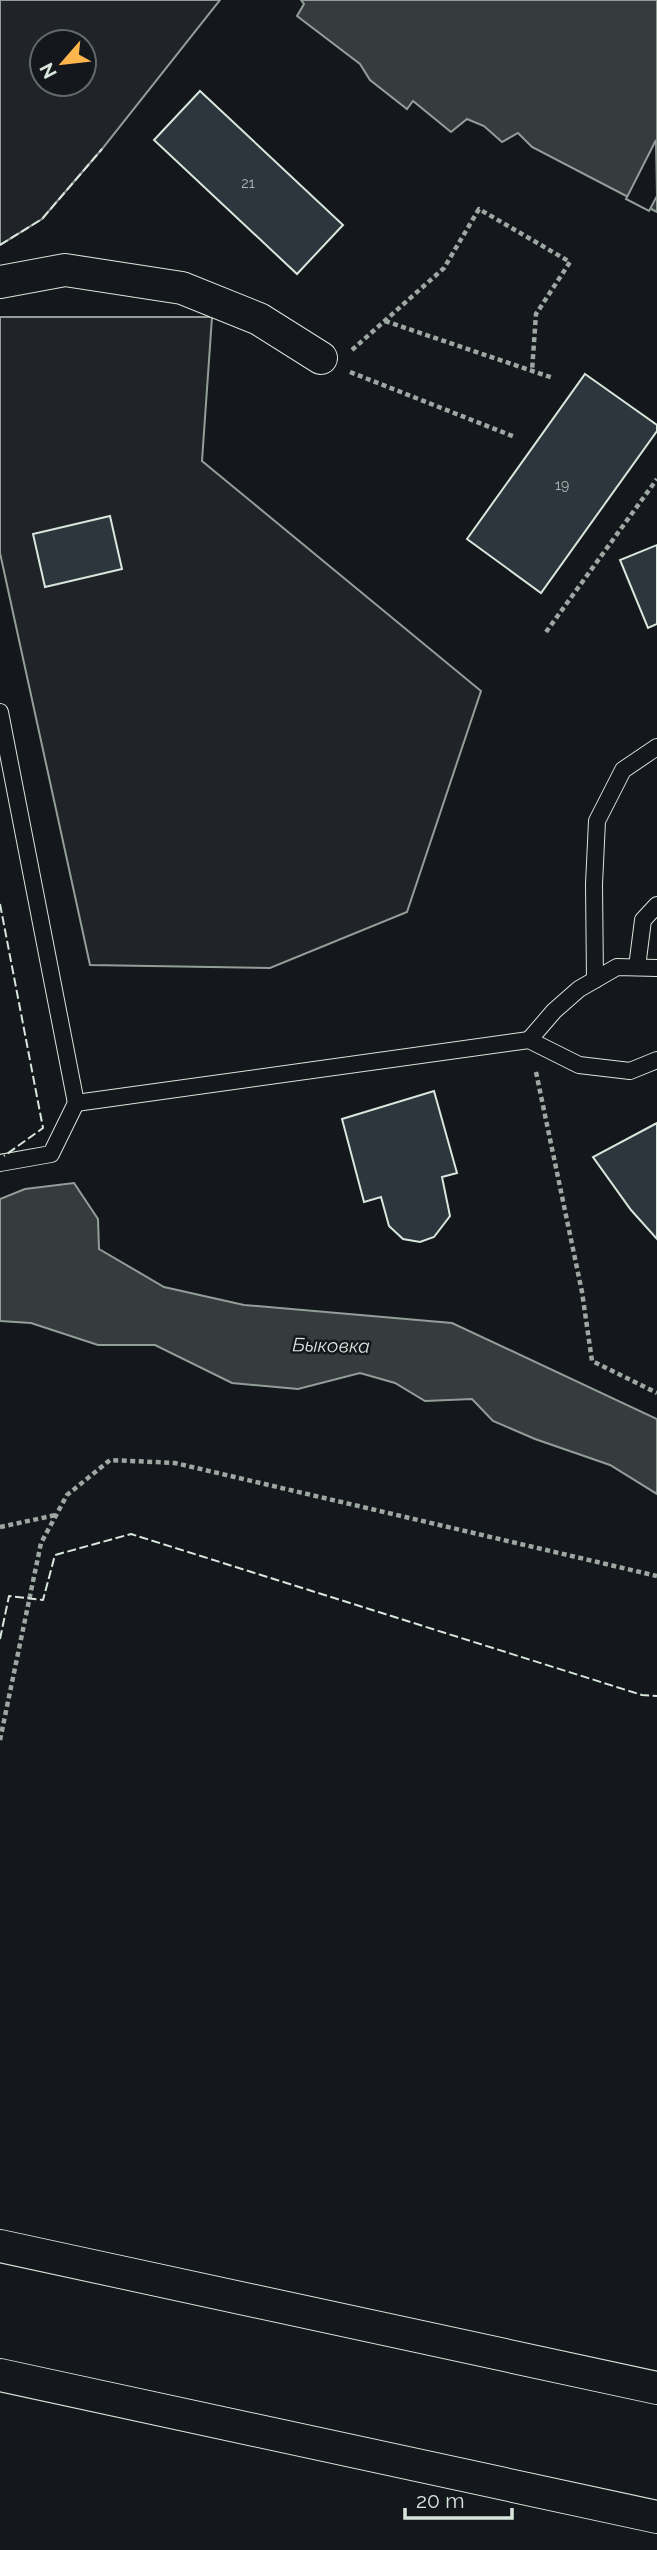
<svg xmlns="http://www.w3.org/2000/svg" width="657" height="2550" font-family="Raleway,sans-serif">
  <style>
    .green { fill: #202428; stroke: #939e99; stroke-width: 2; fill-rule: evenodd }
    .water { fill: #363b3e; stroke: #939e99; stroke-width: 2 }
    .pier { fill: #14181c; stroke: #939e99; stroke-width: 2 }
    .building { fill: #2c363c; stroke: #d8e6dc; stroke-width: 2 }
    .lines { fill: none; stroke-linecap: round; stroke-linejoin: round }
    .lane-casing { stroke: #d8e6dc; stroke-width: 18 }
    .street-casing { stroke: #d8e6dc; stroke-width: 34 }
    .path { stroke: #9da8a2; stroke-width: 4.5; stroke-dasharray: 5 3.5; stroke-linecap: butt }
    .lane { stroke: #14181c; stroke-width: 16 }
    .street { stroke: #14181c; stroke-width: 32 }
    .fence { stroke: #d8e6dc; stroke-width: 2; stroke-dasharray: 9 3.5; stroke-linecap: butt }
    .labels { text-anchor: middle; stroke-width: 5; stroke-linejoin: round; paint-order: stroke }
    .number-label { font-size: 14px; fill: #adbab4 }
    .water-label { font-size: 19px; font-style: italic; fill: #d8e6dc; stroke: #14181c }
  </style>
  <rect width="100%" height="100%" fill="#14181c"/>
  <!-- green -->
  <g class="green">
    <path d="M 0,0 L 220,0 L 102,149 L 42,219 L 0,245 ZM 84,42 L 84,84 L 42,84 L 42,42 Z"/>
    <polygon points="0,317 212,317 202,461 481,691 407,912 270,968 90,965 0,553"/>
  </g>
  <!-- water -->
  <g class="water">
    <polygon points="301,0 657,0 657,212 532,147 518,133 502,142 484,126 467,119 451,132 413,101 407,109 370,80 360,64 297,16 304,4"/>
    <polygon points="74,1183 98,1219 99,1249 164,1287 244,1305 452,1323 657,1419 657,1494 610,1465 535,1439 493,1421 472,1399 425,1401 395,1383 360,1373 298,1389 232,1383 155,1345 98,1345 31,1323 0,1321 0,1199 25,1189"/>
  </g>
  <!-- pier -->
  <polygon class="pier" points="656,140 657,196 649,211 626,199"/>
  <!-- building -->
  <g class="building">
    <polygon points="200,91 343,225 297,274 154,140"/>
    <polygon points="585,374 657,425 657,431 541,593 467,539"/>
    <polygon points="110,516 122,569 45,587 33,534"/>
    <polygon points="657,545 657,624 648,628 620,560"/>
    <polygon points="434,1091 457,1173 442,1177 450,1216 434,1237 420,1242 403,1239 389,1226 381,1197 364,1202 342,1119"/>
    <polygon points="657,1123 657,1239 631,1210 593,1157"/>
  </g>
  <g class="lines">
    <defs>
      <g id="lane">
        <polyline points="0,712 76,1103 529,1040 579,1065 630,1071 657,1060"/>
        <polyline points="637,967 643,920 657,905"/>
        <polyline points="595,980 594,884 597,821 623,770 657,747"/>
        <polyline points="529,1040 554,1011 579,989 617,967 657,968"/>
        <polyline points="0,1163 51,1154 76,1103"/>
      </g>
      <g id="street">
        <polyline points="0,282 65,270 182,288 259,319 321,358"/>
        <polyline points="0,2246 657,2388"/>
        <polyline points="0,2375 657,2517"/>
      </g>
    </defs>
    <!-- lane casing -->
    <use href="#lane" class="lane-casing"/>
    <!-- street casing -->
    <use href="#street" class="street-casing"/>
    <!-- path -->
    <g class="path">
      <polyline points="385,321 553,378"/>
      <polyline points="352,350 444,268 479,209 570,262 536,314 532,371"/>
      <polyline points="350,372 515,437"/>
      <polyline points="546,632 657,479"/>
      <polyline points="536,1072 582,1292 592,1361 657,1393"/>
      <polyline points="0,1527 56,1515"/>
      <polyline points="0,1740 41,1543 67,1495 110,1460 175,1463 657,1576"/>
    </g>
    <!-- lane -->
    <use href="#lane" class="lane"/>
    <!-- street -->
    <use href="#street" class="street"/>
    <!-- fence -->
    <g class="fence">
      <polyline points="0,245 42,219 102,149"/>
      <polyline points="0,904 43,1128 4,1156"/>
      <polyline points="0,1639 9,1596 43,1600 55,1555 131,1534 642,1695 657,1696"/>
    </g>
  </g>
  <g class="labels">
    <!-- number labels -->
    <g class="number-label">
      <text x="248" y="188">21</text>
      <text x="562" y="490">19</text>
    </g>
    <!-- water labels -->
    <g class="water-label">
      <text transform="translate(331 1345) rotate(1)" y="7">Быковка</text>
    </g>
  </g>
  <!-- north arrow -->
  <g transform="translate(63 63) rotate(242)"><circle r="33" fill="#14181c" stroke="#626a69" stroke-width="2"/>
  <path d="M0-5L12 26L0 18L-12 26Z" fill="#ffb74d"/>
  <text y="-10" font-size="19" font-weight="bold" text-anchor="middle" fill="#d8e6dc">N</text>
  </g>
  <!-- scale -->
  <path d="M405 2508v10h107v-10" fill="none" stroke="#d8e6dc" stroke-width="3.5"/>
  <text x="416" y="2508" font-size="21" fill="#d8e6dc" stroke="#14181c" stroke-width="5" paint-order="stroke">20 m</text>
</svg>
